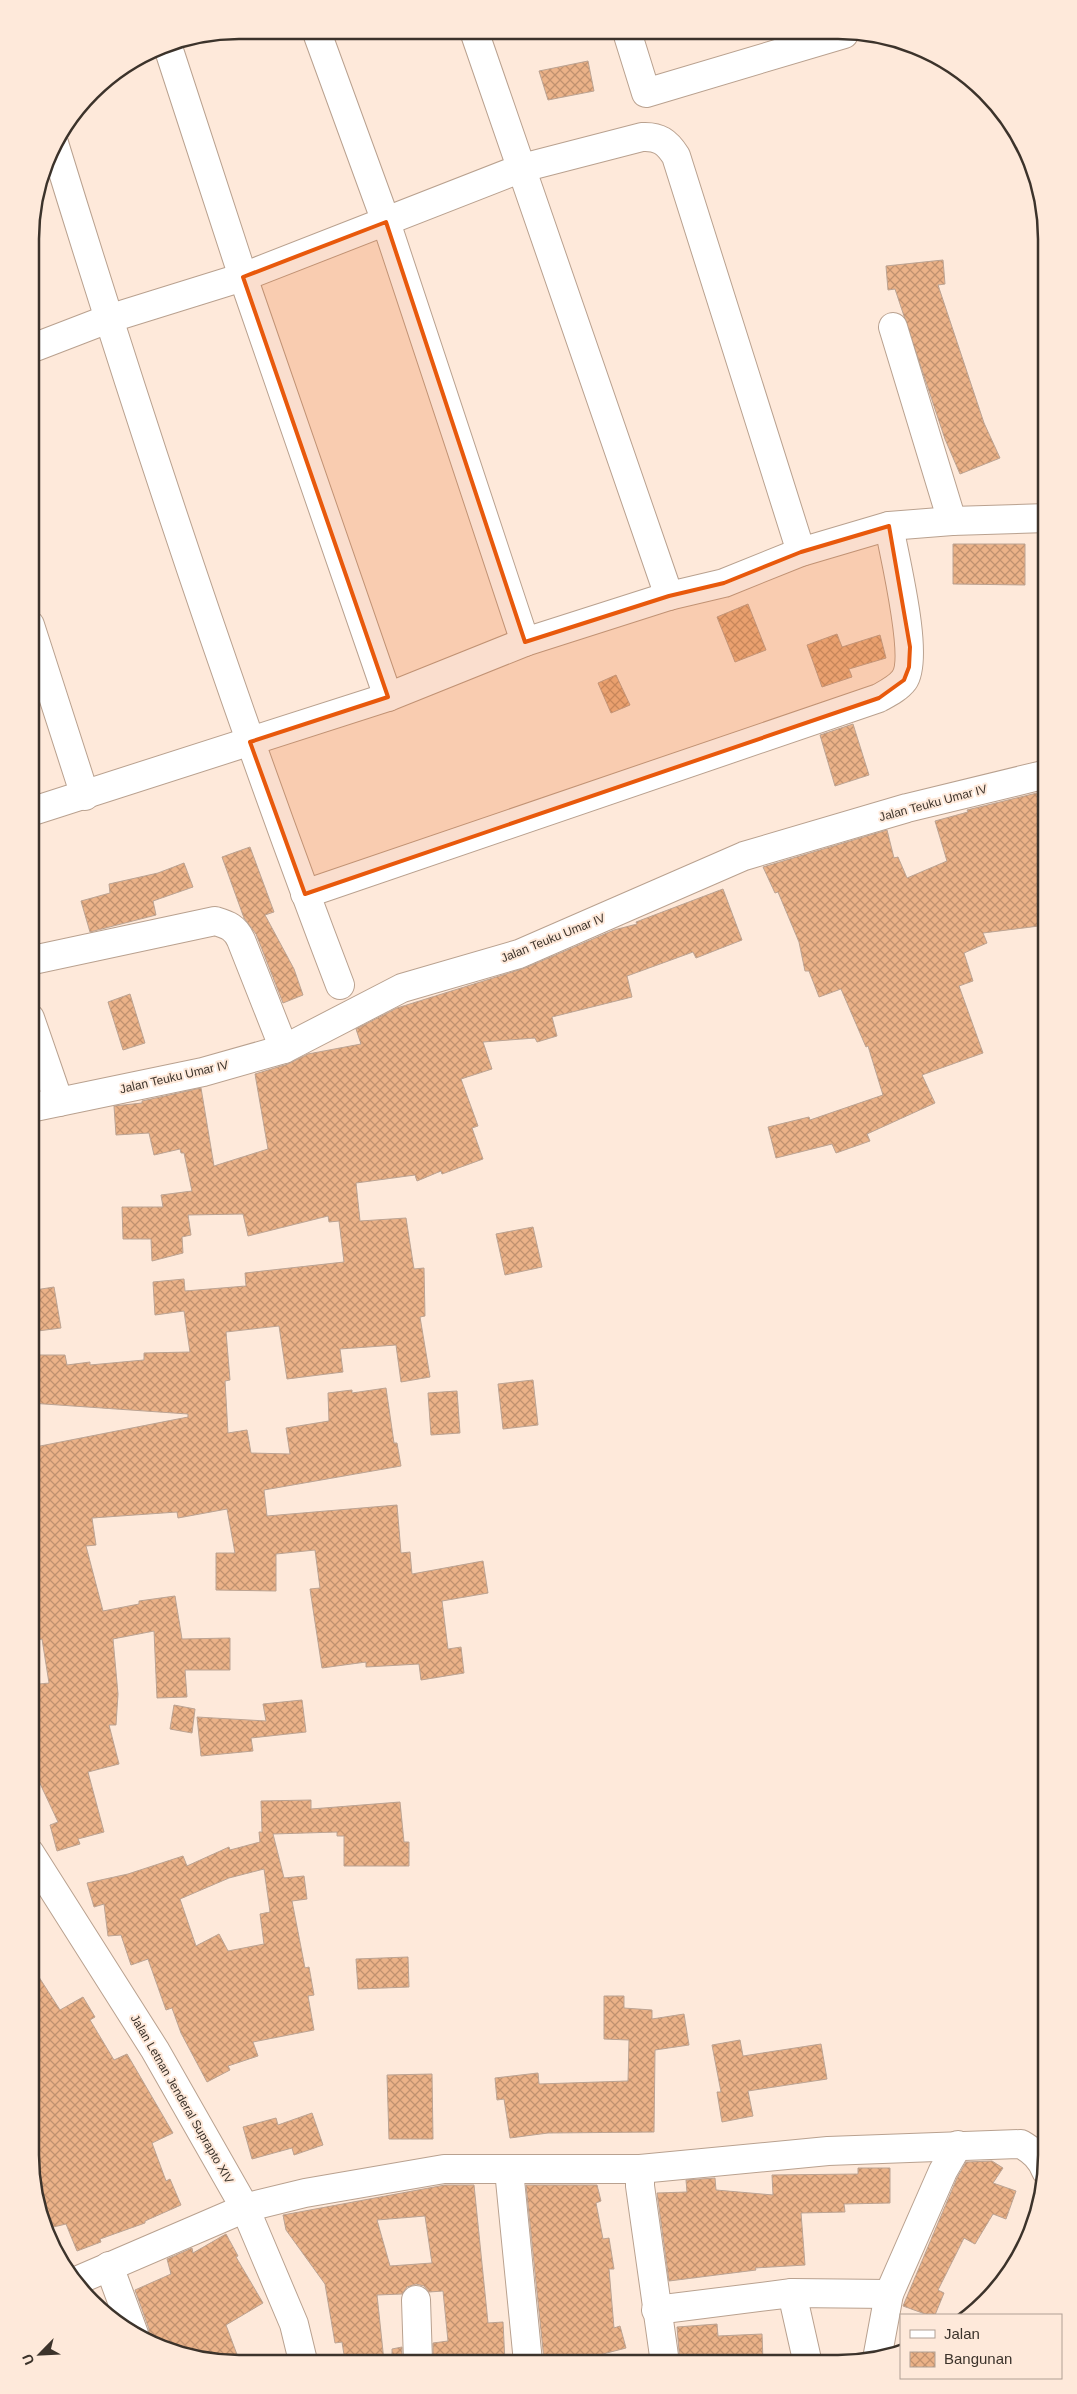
<svg xmlns="http://www.w3.org/2000/svg" width="1077" height="2394" font-family="Helvetica,sans-serif">
  <style>
    .building { fill: url(#building-cross-hatch); stroke: #bca392; fill-rule: evenodd }
    .lines { fill: none; stroke-linecap: round; stroke-linejoin: round }
    .minor-casing { stroke: #b9a18f; stroke-width: 30 }
    .minor { stroke: #fff; stroke-width: 28 }
    .marked { fill: #e8590c; fill-opacity: 0.2; stroke: #e8590c; stroke-width: 4; stroke-linejoin: round }
    .labels { text-anchor: middle; stroke-width: 4; stroke-linejoin: round; paint-order: stroke }
    .street-label { font-size: 12px; fill: #3c332b; stroke: #fee9da }
    .rim { fill: none; stroke: #3c332b; stroke-width: 2.5 }
  </style>
  <defs>
    <pattern id="building-cross-hatch" width="8" height="8" patternUnits="userSpaceOnUse" patternTransform="scale(1.25)"><rect width="8" height="8" fill="#ebb288"/><path d="M0 0l8 8M0 8l8-8" fill="none" stroke="#c0916f"/></pattern>
  </defs>
  <rect width="100%" height="100%" fill="#fee9da"/>
  <!-- building -->
  <g class="building">
    <polygon points="588,61 594,91 548,100 539,71"/>
    <polygon points="943,260 945,284 938,285 984,423 1000,458 960,474 945,439 895,289 888,290 886,266"/>
    <polygon points="953,544 1025,544 1025,585 953,584"/>
    <polygon points="748,604 766,650 735,662 717,617"/>
    <polygon points="837,634 842,647 880,635 886,658 849,669 852,677 822,687 807,645"/>
    <polygon points="616,675 630,705 611,713 598,683"/>
    <polygon points="853,724 869,775 835,786 820,735"/>
    <polygon points="1041,792 1047,817 1047,925 983,933 987,943 964,953 973,981 959,986 983,1053 922,1075 935,1103 867,1134 870,1141 836,1153 832,1144 776,1158 768,1127 809,1117 810,1120 883,1095 868,1046 866,1047 841,989 819,997 809,971 805,971 799,942 778,892 775,893 763,867 887,830 894,858 898,857 907,878 947,861 935,821 968,812 967,810"/>
    <polygon points="250,847 274,912 265,915 294,969 303,995 283,1003 256,934 244,918 222,857"/>
    <polygon points="184,863 193,887 153,901 156,915 90,932 81,901 110,893 109,884 158,873"/>
    <polygon points="723,889 742,940 696,958 693,952 627,976 632,997 552,1017 557,1036 537,1042 535,1038 483,1042 492,1069 461,1079 478,1126 472,1128 483,1159 442,1174 441,1171 417,1181 415,1175 356,1183 360,1221 406,1218 414,1269 424,1268 425,1316 420,1317 430,1377 401,1382 396,1345 340,1349 343,1372 287,1379 279,1326 226,1332 230,1380 225,1381 228,1433 247,1430 251,1453 290,1454 286,1428 329,1421 328,1393 352,1390 352,1393 386,1388 394,1443 397,1443 401,1466 264,1490 267,1516 397,1505 401,1553 410,1552 412,1574 483,1561 488,1593 442,1601 448,1649 461,1647 464,1673 421,1680 419,1664 366,1667 366,1662 322,1668 310,1589 320,1588 315,1550 276,1554 276,1591 216,1590 216,1553 235,1553 227,1509 178,1518 177,1512 92,1518 96,1545 86,1546 103,1611 139,1604 139,1601 175,1596 182,1639 230,1638 230,1670 185,1670 187,1697 157,1698 154,1631 113,1639 118,1694 116,1725 109,1725 119,1764 88,1772 104,1832 78,1839 80,1844 57,1851 50,1825 58,1822 30,1762 30,1685 49,1683 42,1639 30,1642 30,1448 188,1417 188,1414 30,1403 30,1355 65,1355 67,1365 90,1362 90,1365 144,1360 144,1353 190,1352 184,1311 155,1315 153,1282 184,1279 185,1291 246,1286 245,1273 344,1262 339,1221 329,1222 328,1216 248,1236 243,1214 188,1215 191,1235 182,1237 183,1253 152,1261 151,1239 123,1239 122,1207 163,1207 161,1195 192,1191 184,1153 181,1153 180,1149 154,1155 149,1133 116,1135 114,1106 142,1103 142,1101 201,1088 214,1166 268,1149 255,1074 288,1064 308,1054 361,1044 356,1029 397,1008 525,968 614,930 637,924 636,922"/>
    <polygon points="130,994 145,1043 123,1050 108,1002"/>
    <polygon points="533,1227 542,1267 505,1275 496,1234"/>
    <polygon points="54,1287 61,1328 30,1332 30,1296 36,1295 35,1290"/>
    <polygon points="533,1380 538,1425 503,1429 498,1384"/>
    <polygon points="457,1391 460,1433 431,1435 428,1393"/>
    <polygon points="302,1700 306,1732 251,1738 253,1751 201,1756 197,1717 266,1721 263,1704"/>
    <polygon points="174,1705 195,1709 192,1733 170,1729"/>
    <path d="M 311,1800 L 311,1809 L 400,1802 L 404,1842 L 409,1842 L 409,1866 L 344,1866 L 344,1836 L 337,1836 L 337,1832 L 273,1834 L 284,1878 L 304,1876 L 307,1899 L 292,1901 L 305,1968 L 309,1967 L 314,1995 L 308,1996 L 314,2030 L 253,2042 L 258,2056 L 228,2066 L 230,2070 L 207,2082 L 181,2033 L 172,2008 L 166,2010 L 148,1959 L 131,1965 L 121,1935 L 108,1936 L 104,1904 L 94,1907 L 87,1883 L 128,1874 L 183,1856 L 187,1866 L 229,1847 L 230,1850 L 260,1842 L 259,1832 L 262,1832 L 261,1801 ZM 264,1869 L 270,1912 L 260,1914 L 264,1944 L 228,1951 L 219,1934 L 196,1946 L 180,1899 L 229,1878 Z"/>
    <polygon points="408,1957 409,1987 358,1989 356,1959"/>
    <polygon points="30,1963 60,2010 83,1997 95,2017 90,2020 114,2060 127,2054 173,2133 152,2143 166,2181 170,2179 181,2205 145,2221 145,2223 100,2239 101,2242 77,2251 66,2224 45,2229 37,2210 30,2155"/>
    <polygon points="604,1996 624,1996 624,2008 652,2010 652,2019 684,2014 689,2045 655,2050 654,2132 548,2133 510,2138 504,2099 497,2100 495,2078 538,2073 539,2084 628,2081 629,2040 604,2039"/>
    <polygon points="740,2040 743,2056 821,2044 827,2079 748,2091 753,2116 722,2122 717,2092 721,2092 712,2045"/>
    <polygon points="432,2074 433,2139 389,2139 387,2075"/>
    <polygon points="312,2113 323,2145 294,2155 292,2148 252,2159 243,2127 276,2118 278,2125"/>
    <polygon points="992,2161 1003,2168 993,2183 1016,2191 1006,2219 993,2214 975,2244 964,2238 938,2290 944,2293 935,2315 928,2315 903,2306 957,2178 966,2162"/>
    <polygon points="858,2168 890,2168 890,2203 844,2204 845,2212 801,2213 805,2265 755,2268 756,2270 669,2281 657,2193 687,2192 686,2180 715,2178 716,2190 773,2195 772,2175 858,2174"/>
    <path d="M 445,2185 L 474,2185 L 488,2323 L 503,2322 L 505,2362 L 433,2362 L 433,2343 L 448,2341 L 443,2291 L 429,2292 L 424,2286 L 416,2284 L 407,2287 L 402,2294 L 377,2295 L 384,2361 L 345,2361 L 342,2342 L 335,2343 L 325,2284 L 286,2230 L 283,2215 ZM 425,2216 L 432,2263 L 390,2266 L 377,2220 Z"/>
    <polygon points="526,2185 597,2185 601,2201 596,2203 603,2239 609,2238 614,2269 609,2269 614,2328 620,2326 626,2348 599,2355 544,2360"/>
    <polygon points="226,2234 238,2256 236,2257 263,2303 226,2325 239,2360 201,2360 198,2351 185,2356 147,2343 149,2329 135,2290 171,2274 167,2259 192,2248 193,2253"/>
    <polygon points="717,2324 718,2336 762,2334 763,2361 680,2363 677,2327"/>
    <polygon points="402,2347 402,2361 392,2361 392,2349"/>
  </g>
  <g class="lines">
    <defs>
      <g id="minor">
        <polyline points="316,30 386,222 525,642"/>
        <polyline points="474,31 669,596"/>
        <polyline points="627,32 646,93 844,34"/>
        <polyline points="167,44 243,277 388,697"/>
        <path d="M 54,143 C 141,426 234,708 340,985"/>
        <polyline points="893,327 952,521"/>
        <path d="M 30,349 L 108,319 L 243,277 L 522,168 L 642,137 C 659,136 667,142 676,156 L 801,552"/>
        <polyline points="30,625 85,796"/>
        <polyline points="30,812 388,697 525,642 669,596 724,583 801,552 889,526 952,521 1047,518"/>
        <path d="M 305,894 L 879,698 C 888,693 898,688 904,680 C 920,658 894,555 889,526"/>
        <path d="M 30,962 L 33,960 L 215,921 C 228,925 235,927 241,940 L 284,1049"/>
        <polyline points="30,1018 59,1102"/>
        <polyline points="30,1108 203,1072 284,1049 402,988 519,954 744,856 907,808 1047,774"/>
        <polyline points="30,1853 155,2050 245,2208 294,2324 303,2361"/>
        <polyline points="640,2169 640,2186 665,2363"/>
        <polyline points="509,2170 528,2362"/>
        <polyline points="109,2266 134,2334"/>
        <path d="M 76,2281 L 248,2207 L 305,2193 L 444,2169 L 640,2169 L 828,2151 L 1021,2144 C 1033,2151 1041,2158 1046,2171"/>
        <polyline points="792,2293 808,2364"/>
        <polyline points="416,2300 418,2361"/>
        <polyline points="656,2310 792,2293 889,2294"/>
        <polyline points="877,2359 889,2294 943,2171 958,2145"/>
      </g>
    </defs>
    <!-- minor casing -->
    <use href="#minor" class="minor-casing"/>
    <!-- minor -->
    <use href="#minor" class="minor"/>
  </g>
  <!-- marked area -->
  <path class="marked" d="M 386,222 L 525,642 L 669,596 L 724,583 L 801,552 L 889,526 L 910,647 L 909,667 L 904,680 L 879,698 L 305,894 L 250,742 L 388,697 L 243,277 Z"/>
  <g class="labels">
    <!-- street labels -->
    <g class="street-label">
      <text transform="translate(933 803) rotate(-15)" y="4">Jalan Teuku Umar IV</text>
      <text transform="translate(553 938) rotate(-22)" y="4">Jalan Teuku Umar IV</text>
      <text transform="translate(174 1077) rotate(-13)" y="4">Jalan Teuku Umar IV</text>
      <text transform="translate(182 2099) rotate(60)" y="4">Jalan Letnan Jenderal Suprapto XIV</text>
    </g>
  </g>
  <!-- crop -->
  <path d="M0 0H1077V2394H0ZM239 39H838A200 200 0 0 1 1038 239V2155A200 200 0 0 1 838 2355H239A200 200 0 0 1 39 2155V239A200 200 0 0 1 239 39Z" fill="#fee9da" fill-rule="evenodd"/>
  <path class="rim" d="M239 39H838A200 200 0 0 1 1038 239V2155A200 200 0 0 1 838 2355H239A200 200 0 0 1 39 2155V239A200 200 0 0 1 239 39Z"/>
  <!-- legend -->
  <rect x="900" y="2314" width="162" height="65" fill="#fee9da" stroke="#b0a094"/>
  <rect x="910" y="2330" width="25" height="8" fill="#ffffff" stroke="#b0a094"/>
  <text x="944" y="2339" font-size="15" fill="#3c332b">Jalan</text>
  <rect x="910" y="2352" width="25" height="15" fill="url(#building-cross-hatch)" stroke="#b0a094"/>
  <text x="944" y="2364" font-size="15" fill="#3c332b">Bangunan</text>
  <!-- north arrow -->
  <g transform="translate(40 2354) rotate(246)" stroke="#fee9da" stroke-width="4" paint-order="stroke">
  <path d="M0-4L9 19L0 12L-9 19Z" fill="#3c332b"/>
  <text y="-8" font-size="14" font-weight="bold" text-anchor="middle" fill="#3c332b">U</text>
  </g>
</svg>
